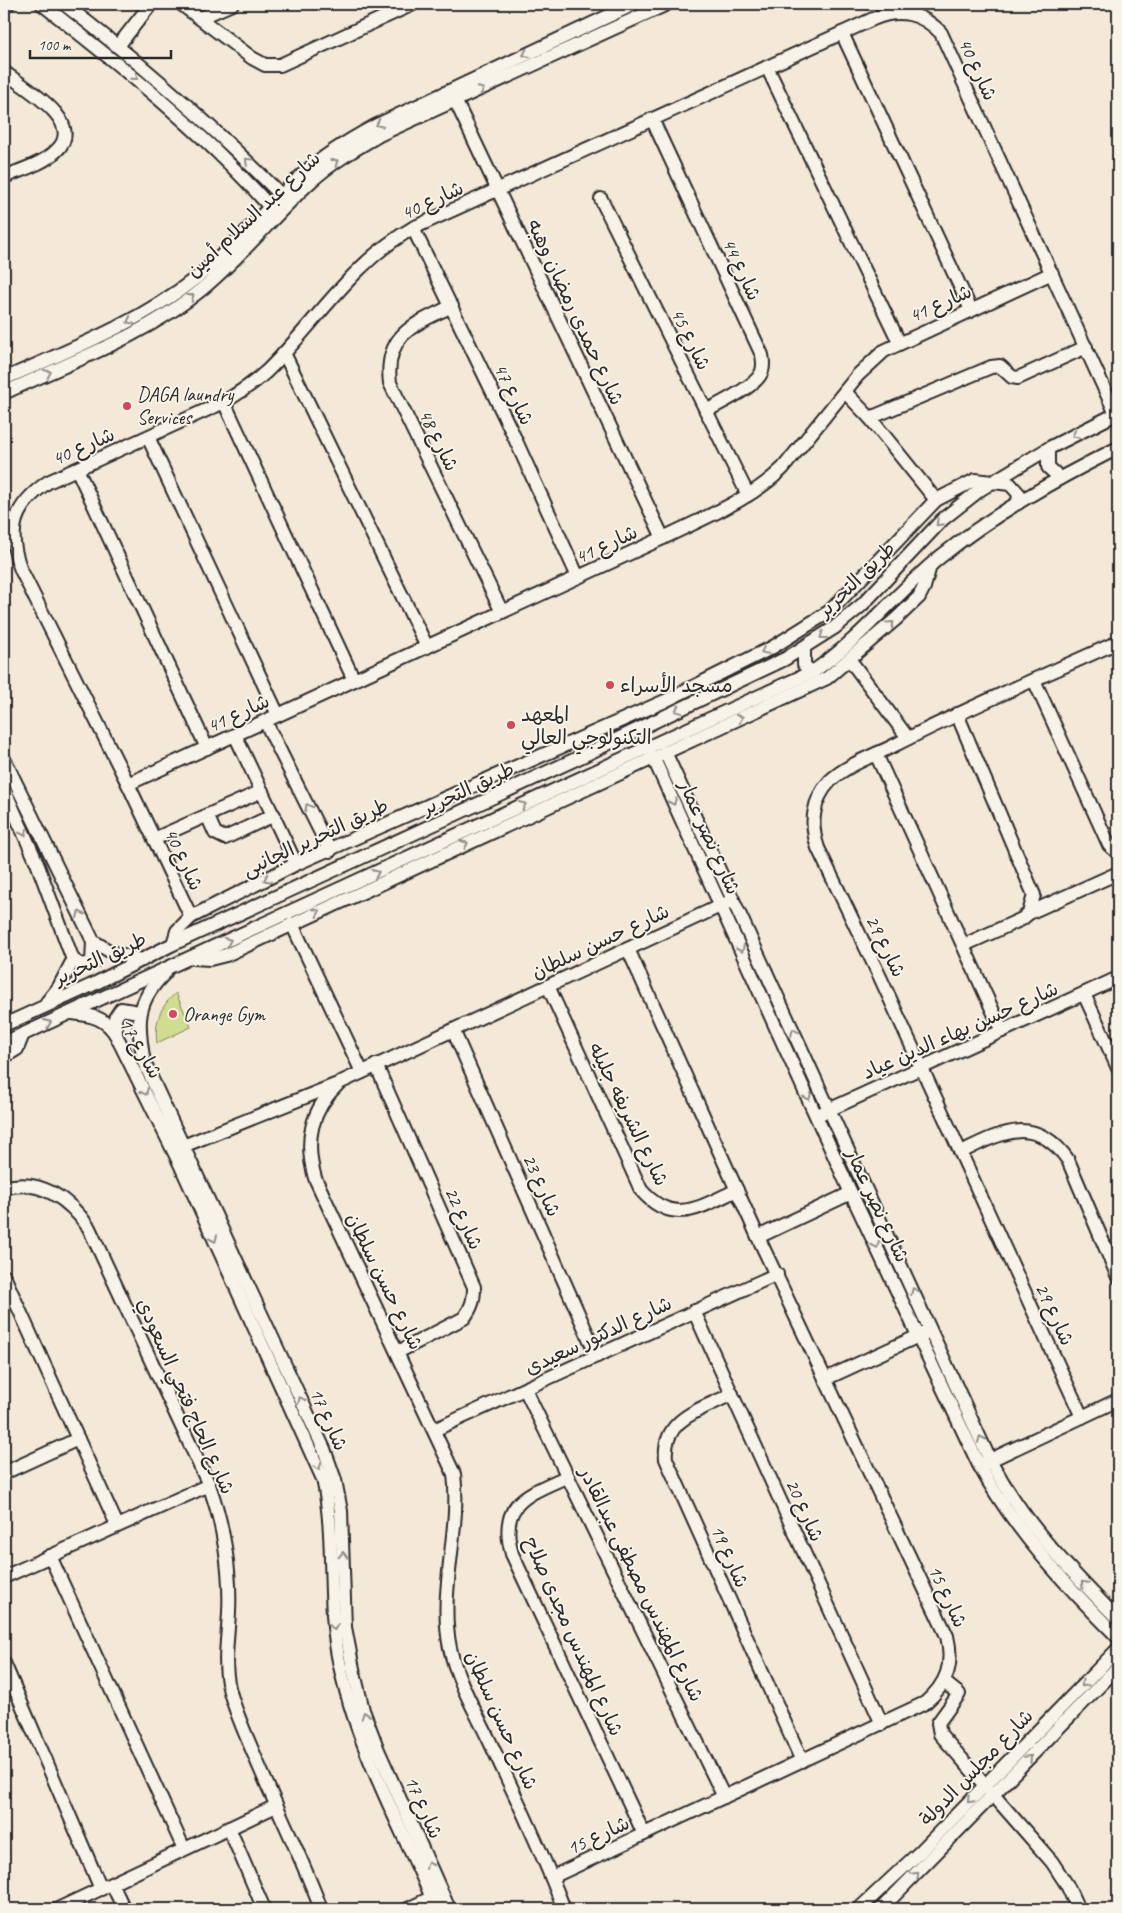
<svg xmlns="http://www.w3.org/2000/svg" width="1122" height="1913" font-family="Caveat,'Playpen Sans Arabic',sans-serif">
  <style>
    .green { fill: #d0dc8f; stroke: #7e845d }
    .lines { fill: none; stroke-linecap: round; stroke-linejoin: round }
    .minor-casing { stroke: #2b2b2b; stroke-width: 16 }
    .minor { stroke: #f7f3e8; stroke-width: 12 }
    .oneway { stroke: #918f8a }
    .poi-dot { fill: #d1495b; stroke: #f7f3e8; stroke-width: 2 }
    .labels { text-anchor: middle; stroke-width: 4; stroke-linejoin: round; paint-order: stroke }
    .street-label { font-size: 20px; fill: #2b2b2b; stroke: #f7f3e8 }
    .poi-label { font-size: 20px; fill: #2b2b2b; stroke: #f7f3e8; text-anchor: start }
  </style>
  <rect width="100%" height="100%" fill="#f4e8d8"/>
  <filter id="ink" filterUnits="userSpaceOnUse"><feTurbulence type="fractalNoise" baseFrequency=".02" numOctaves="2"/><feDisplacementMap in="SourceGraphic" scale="10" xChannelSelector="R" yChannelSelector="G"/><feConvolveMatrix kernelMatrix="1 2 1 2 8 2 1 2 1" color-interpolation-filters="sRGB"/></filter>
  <g filter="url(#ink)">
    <!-- green -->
    <path class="green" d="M 176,993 L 191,1027 L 157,1043 C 154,1023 160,1006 176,993 Z"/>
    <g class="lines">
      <defs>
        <g id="minor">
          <path d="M 42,4 C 122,67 202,130 270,207"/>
          <path d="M 64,4 C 141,63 214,127 282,196"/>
          <polyline points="181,4 252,58 265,65 280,65 413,4"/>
          <polyline points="4,5 8,4"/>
          <polyline points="200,18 232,4"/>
          <polyline points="842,33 971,310"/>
          <polyline points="118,46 151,4"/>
          <polyline points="767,67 899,342"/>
          <path d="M 4,72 C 23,87 88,122 56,151 C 43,164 20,170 4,177"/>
          <polyline points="456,102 663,538"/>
          <path d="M 652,119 L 762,355 C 763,360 764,365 762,371 C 758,386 720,403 706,411"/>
          <polyline points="601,199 748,495"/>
          <polyline points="413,228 511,430 578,577"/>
          <path d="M 452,306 C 415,324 384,334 390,383 L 502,612"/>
          <polyline points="284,353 427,647"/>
          <path d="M 4,379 C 69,350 139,323 196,278 C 234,248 266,209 302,175 C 324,155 349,140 375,126 L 634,4"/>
          <polyline points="845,392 870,418 936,500"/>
          <path d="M 4,393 C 70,362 145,336 202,289 C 241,257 273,216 310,182 C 331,163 355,149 379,135 L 667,4"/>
          <polyline points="224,402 354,680"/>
          <polyline points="870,418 991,367 1000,366 1012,377 1018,378 1086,347"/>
          <polyline points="148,437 278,715"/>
          <polyline points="1048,449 1048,467 1060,478"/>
          <polyline points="77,469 207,748"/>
          <polyline points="804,648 804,665 809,670 814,671"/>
          <polyline points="850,660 908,738"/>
          <polyline points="1034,680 1109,845 1118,853"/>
          <polyline points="957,714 1034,895 1029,913 1022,919 964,945"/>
          <polyline points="265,721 330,851"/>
          <polyline points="235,735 296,864"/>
          <path d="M 665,752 L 990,1460 C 1025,1525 1067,1567 1118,1619"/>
          <polyline points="876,754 1002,1031"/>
          <path d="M 653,757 L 851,1193 L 979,1465 C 1015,1531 1065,1584 1118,1637"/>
          <polyline points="4,759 93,941 111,952 142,960"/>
          <path d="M 128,784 L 663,538 C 703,518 751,500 783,468 L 858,375 L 884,351 L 1052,273"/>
          <polyline points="4,789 37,863 73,960 59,987 47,1002"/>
          <polyline points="207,815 215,833 225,838 274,815"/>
          <polyline points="154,839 262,791"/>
          <polyline points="1029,913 1118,873"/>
          <path d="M 191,917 L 128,784 L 21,570 C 6,531 13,506 48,482 L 224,402 C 239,393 254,383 267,371 C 316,323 352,262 413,228 L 873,19 C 899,8 921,12 941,33 L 1116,414"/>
          <polyline points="292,924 362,1072"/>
          <polyline points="173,944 177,931 191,917 296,864 665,701 773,647 830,611 936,500 975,480 1010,484 1019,494 1018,503"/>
          <polyline points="194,958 210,959 226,955 827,678 896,619 919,597 924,587 930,566"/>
          <polyline points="73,960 82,965 92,963 93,941"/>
          <path d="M 165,973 C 135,1002 137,1024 144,1062 L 324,1449 L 335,1480 L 341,1511 L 345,1627 L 353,1669 L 363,1710 L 378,1750 L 449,1909"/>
          <path d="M 548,986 L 641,1190 C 673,1227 700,1207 737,1190"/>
          <polyline points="1084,994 1118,1068"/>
          <path d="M 72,1013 C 92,1015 106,1018 116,1035 L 180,1164 L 323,1479 C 336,1537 327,1597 338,1656 C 355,1746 401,1826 437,1909"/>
          <polyline points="4,1025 92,985 173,944 576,759 785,659 834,628 862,605 943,519 981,489 1051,447 1118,413"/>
          <polyline points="453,1030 597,1356"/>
          <polyline points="116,1033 115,1018 121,1009 139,1012"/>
          <path d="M 4,1043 L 814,671 C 863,637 896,593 940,557 C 995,513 1056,479 1118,448"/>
          <polyline points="4,1057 17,1049 23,1034"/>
          <path d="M 376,1065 L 474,1287 C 474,1300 472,1307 464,1318 L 398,1352"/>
          <polyline points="822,1113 1118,978"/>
          <polyline points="183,1146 335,1085"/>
          <path d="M 961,1152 C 1002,1132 1035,1114 1068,1160 L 1118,1277"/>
          <path d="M 4,1188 C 40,1177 70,1200 89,1228 L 209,1485 C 223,1523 231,1570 229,1612 C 228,1637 223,1662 229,1688 C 235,1712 246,1735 256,1759 C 277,1809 302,1858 321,1909"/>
          <polyline points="758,1237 851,1193"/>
          <polyline points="4,1276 117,1525"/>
          <polyline points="694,1311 882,1724"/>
          <polyline points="825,1379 925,1333"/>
          <polyline points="525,1389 724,1797"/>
          <path d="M 732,1394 C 701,1410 662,1418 666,1459 L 802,1761"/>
          <path d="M 1082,1417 L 880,977 L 818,848 C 810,825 812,800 830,781 C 846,765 873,756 893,746 C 967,708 1043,676 1118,642"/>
          <polyline points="434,1430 777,1274"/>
          <polyline points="984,1463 1118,1400"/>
          <polyline points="4,1473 78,1439"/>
          <path d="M 568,1476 C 529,1494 497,1502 512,1554 L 644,1834"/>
          <polyline points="50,1556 184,1849"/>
          <polyline points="4,1577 209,1485"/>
          <polyline points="4,1663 101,1889"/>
          <polyline points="944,1682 959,1694 938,1723 940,1734 1052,1862 1067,1885 1078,1909"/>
          <polyline points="229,1828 264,1909"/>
          <path d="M 552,1877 L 925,1703 C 947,1684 954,1665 947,1636 L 758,1237 L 628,949"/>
          <polyline points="112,1884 124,1909"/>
          <polyline points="58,1909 276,1806"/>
          <polyline points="408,1909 439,1894"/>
          <path d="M 564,1909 C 542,1852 516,1797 490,1742 C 476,1712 457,1681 450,1648 C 438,1591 461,1531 454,1474 L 315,1178 C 304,1140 311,1110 339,1083 L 733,900"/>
          <polyline points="859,1909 921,1851 1118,1649"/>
          <polyline points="881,1909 1118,1667"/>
        </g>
      </defs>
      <!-- minor casing -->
      <use href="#minor" class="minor-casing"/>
      <!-- minor -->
      <use href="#minor" class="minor"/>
    </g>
    <!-- one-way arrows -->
    <defs><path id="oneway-chevron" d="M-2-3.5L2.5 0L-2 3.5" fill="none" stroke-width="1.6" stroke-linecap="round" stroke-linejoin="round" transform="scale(1.25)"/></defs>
    <g class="oneway">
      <use href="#oneway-chevron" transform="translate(526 54) rotate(155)"/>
      <use href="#oneway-chevron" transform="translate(135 77) rotate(40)"/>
      <use href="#oneway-chevron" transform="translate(481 90) rotate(-25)"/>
      <use href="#oneway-chevron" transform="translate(379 124) rotate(154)"/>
      <use href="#oneway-chevron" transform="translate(248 161) rotate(-137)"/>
      <use href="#oneway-chevron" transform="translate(335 162) rotate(-36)"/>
      <use href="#oneway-chevron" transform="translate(191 297) rotate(-38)"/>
      <use href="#oneway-chevron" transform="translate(130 321) rotate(153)"/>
      <use href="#oneway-chevron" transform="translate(48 373) rotate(-25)"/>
      <use href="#oneway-chevron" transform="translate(1075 435) rotate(153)"/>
      <use href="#oneway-chevron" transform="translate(939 523) rotate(135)"/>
      <use href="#oneway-chevron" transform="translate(891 624) rotate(-42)"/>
      <use href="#oneway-chevron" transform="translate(823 636) rotate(146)"/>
      <use href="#oneway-chevron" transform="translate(764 651) rotate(154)"/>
      <use href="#oneway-chevron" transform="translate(678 710) rotate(155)"/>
      <use href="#oneway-chevron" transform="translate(740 718) rotate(-24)"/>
      <use href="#oneway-chevron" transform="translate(673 802) rotate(66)"/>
      <use href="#oneway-chevron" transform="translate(523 805) rotate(-25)"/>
      <use href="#oneway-chevron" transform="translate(308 807) rotate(-117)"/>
      <use href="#oneway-chevron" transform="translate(24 833) rotate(66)"/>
      <use href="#oneway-chevron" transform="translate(465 844) rotate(-24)"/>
      <use href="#oneway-chevron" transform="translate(376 873) rotate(-25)"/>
      <use href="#oneway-chevron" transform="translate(267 879) rotate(153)"/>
      <use href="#oneway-chevron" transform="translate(317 912) rotate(-25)"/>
      <use href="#oneway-chevron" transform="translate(80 914) rotate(-116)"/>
      <use href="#oneway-chevron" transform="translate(228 941) rotate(-25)"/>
      <use href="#oneway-chevron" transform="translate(741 949) rotate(66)"/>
      <use href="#oneway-chevron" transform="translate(48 1023) rotate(-24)"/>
      <use href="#oneway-chevron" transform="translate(794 1032) rotate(-115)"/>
      <use href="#oneway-chevron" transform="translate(145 1092) rotate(64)"/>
      <use href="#oneway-chevron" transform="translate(808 1097) rotate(66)"/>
      <use href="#oneway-chevron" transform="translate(214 1239) rotate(66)"/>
      <use href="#oneway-chevron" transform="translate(876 1245) rotate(65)"/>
      <use href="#oneway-chevron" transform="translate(914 1291) rotate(-115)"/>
      <use href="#oneway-chevron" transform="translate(301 1400) rotate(-115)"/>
      <use href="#oneway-chevron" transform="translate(981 1439) rotate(-114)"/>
      <use href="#oneway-chevron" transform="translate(318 1467) rotate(67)"/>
      <use href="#oneway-chevron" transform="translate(343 1555) rotate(-89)"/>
      <use href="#oneway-chevron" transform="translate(1084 1584) rotate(-134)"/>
      <use href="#oneway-chevron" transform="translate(334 1627) rotate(83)"/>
      <use href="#oneway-chevron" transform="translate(1084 1684) rotate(134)"/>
      <use href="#oneway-chevron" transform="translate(365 1715) rotate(-109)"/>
      <use href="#oneway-chevron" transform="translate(1029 1758) rotate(-46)"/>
      <use href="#oneway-chevron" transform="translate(970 1800) rotate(134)"/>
      <use href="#oneway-chevron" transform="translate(429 1865) rotate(-114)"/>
      <use href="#oneway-chevron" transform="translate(916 1875) rotate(-46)"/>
    </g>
  </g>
  <!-- markers -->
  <g class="poi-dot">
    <circle cx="127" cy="406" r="5"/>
    <circle cx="610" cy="685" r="5"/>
    <circle cx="511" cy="725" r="5"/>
    <circle cx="173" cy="1014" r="5"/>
  </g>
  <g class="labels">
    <!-- street labels -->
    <g class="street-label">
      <text transform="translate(978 69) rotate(65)" y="7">شارع 40</text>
      <text transform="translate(432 200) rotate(-25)" y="7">شارع 40</text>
      <text transform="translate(253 214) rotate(-43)" y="7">شارع عبد السلام أمين</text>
      <text transform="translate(742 269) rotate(65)" y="7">شارع 44</text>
      <text transform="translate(940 303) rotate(-24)" y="7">شارع 41</text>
      <text transform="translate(576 312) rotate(65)" y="7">شارع حمدى رمضان وهبه</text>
      <text transform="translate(691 339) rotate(64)" y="7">شارع 45</text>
      <text transform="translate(514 394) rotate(64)" y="7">شارع 47</text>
      <text transform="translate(439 440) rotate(64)" y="7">شارع 48</text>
      <text transform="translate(83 446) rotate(-24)" y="7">شارع 40</text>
      <text transform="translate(606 544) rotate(-25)" y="7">شارع 41</text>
      <text transform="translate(856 579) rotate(-44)" y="7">طريق التحرير</text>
      <text transform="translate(238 713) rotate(-25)" y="7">شارع 41</text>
      <text transform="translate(468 788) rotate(-25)" y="7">طريق التحرير</text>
      <text transform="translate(315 837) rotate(-25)" y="7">طريق التحرير الجانبى</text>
      <text transform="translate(710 837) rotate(66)" y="7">شارع نصر عمار</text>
      <text transform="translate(184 859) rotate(65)" y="7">شارع 40</text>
      <text transform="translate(600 941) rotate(-25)" y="7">شارع حسن سلطان</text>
      <text transform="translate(886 946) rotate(64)" y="7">شارع 29</text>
      <text transform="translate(100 958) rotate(-25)" y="7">طريق التحرير</text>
      <text transform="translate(960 1030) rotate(-24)" y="7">شارع حسن بهاء الدين عياد</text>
      <text transform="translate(141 1048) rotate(60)" y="7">شارع 17</text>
      <text transform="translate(629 1114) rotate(64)" y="7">شارع الشريفه جليله</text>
      <text transform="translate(542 1185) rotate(66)" y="7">شارع 23</text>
      <text transform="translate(878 1205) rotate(65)" y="7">شارع نصر عمار</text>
      <text transform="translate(464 1218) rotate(66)" y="7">شارع 22</text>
      <text transform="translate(385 1281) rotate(64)" y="7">شارع حسن سلطان</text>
      <text transform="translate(1055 1314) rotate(65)" y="7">شارع 29</text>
      <text transform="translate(598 1335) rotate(-25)" y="7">شارع الدكتور سعيدى</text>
      <text transform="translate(186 1396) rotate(66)" y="7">شارع الحاج فتحي السعودي</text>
      <text transform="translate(329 1419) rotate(66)" y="7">شارع 17</text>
      <text transform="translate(805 1510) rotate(66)" y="7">شارع 20</text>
      <text transform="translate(730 1556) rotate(66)" y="7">شارع 19</text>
      <text transform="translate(642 1584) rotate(64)" y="7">شارع المهندس مصطفى عبدالقادر</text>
      <text transform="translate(948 1596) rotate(65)" y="7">شارع 15</text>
      <text transform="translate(574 1636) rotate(66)" y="7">شارع المهندس مجدى صلاح</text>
      <text transform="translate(502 1720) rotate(66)" y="7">شارع حسن سلطان</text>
      <text transform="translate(976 1767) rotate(-46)" y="7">شارع مجلس الدولة</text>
      <text transform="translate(424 1807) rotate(66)" y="7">شارع 17</text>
      <text transform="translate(598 1835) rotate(-25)" y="7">شارع 15</text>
    </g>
    <!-- poi labels -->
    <g class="poi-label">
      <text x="137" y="401">DAGA laundry<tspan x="137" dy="23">Services</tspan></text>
      <text x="620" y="692">مسجد الأسراء</text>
      <text x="521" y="721">المعهد<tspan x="521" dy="23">التكنولوجي العالي</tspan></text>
      <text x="183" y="1021">Orange Gym</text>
    </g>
  </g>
  <!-- margin -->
  <rect width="1122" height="1913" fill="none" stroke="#f7f3e8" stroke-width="20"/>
  <rect x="10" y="10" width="1102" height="1893" fill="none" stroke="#2b2b2b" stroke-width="2" filter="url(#ink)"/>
  <!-- scale -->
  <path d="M30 50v8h141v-8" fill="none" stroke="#2b2b2b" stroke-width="2.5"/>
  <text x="38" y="50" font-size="15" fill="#2b2b2b" stroke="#f7f3e8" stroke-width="4" paint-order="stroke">100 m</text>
</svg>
